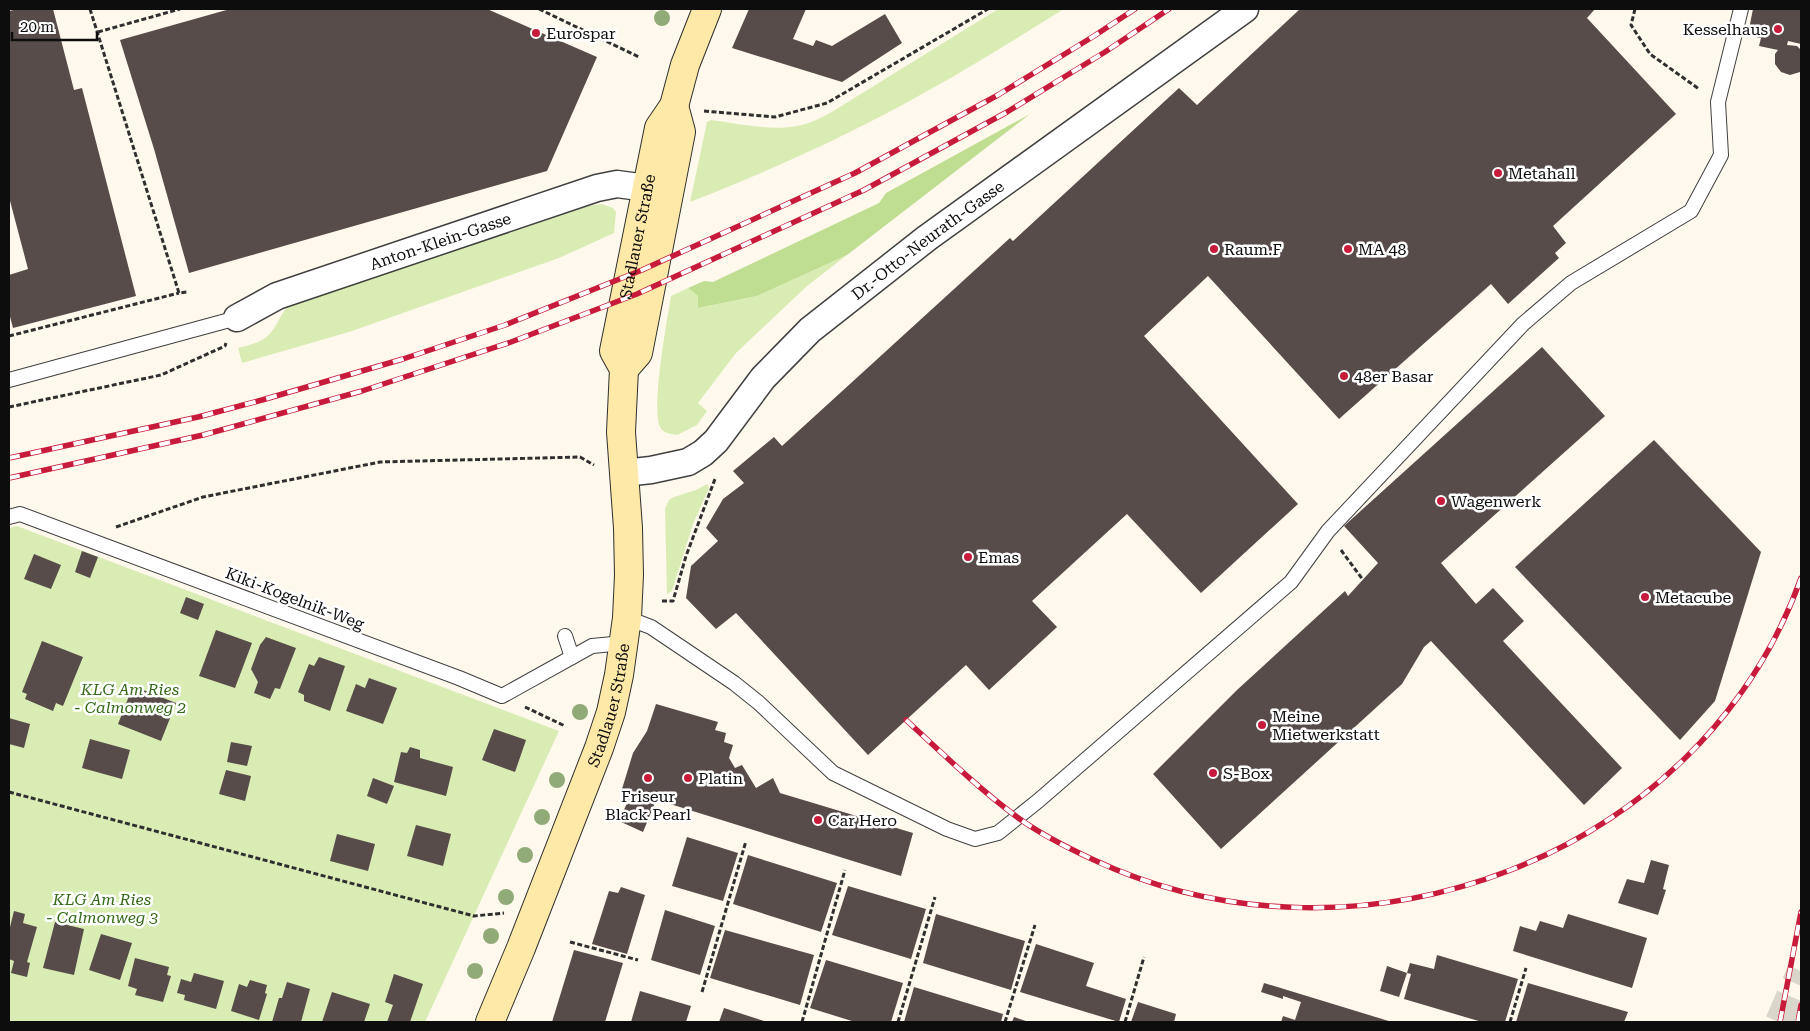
<svg xmlns="http://www.w3.org/2000/svg" width="1810" height="1031" font-family="'Roboto Serif',serif">
  <style>
    .green { fill: #d9ecb4 }
    .forest { fill: #bfde92 }
    .building { fill: #574c49 }
    .lines { fill: none; stroke-linecap: round; stroke-linejoin: round }
    .motorway-tunnel { stroke: #dbd6cb; stroke-width: 28; stroke-dasharray: 28 14; stroke-linecap: butt }
    .service-casing { stroke: #404040; stroke-width: 16 }
    .minor-casing { stroke: #404040; stroke-width: 29 }
    .secondary-casing { stroke: #2f2f2f; stroke-width: 30 }
    .path { stroke: #2f2f2f; stroke-width: 3; stroke-dasharray: 5 2.5; stroke-linecap: butt }
    .service { stroke: #fff; stroke-width: 14 }
    .minor { stroke: #fff; stroke-width: 26 }
    .secondary { stroke: #ffe9a8; stroke-width: 28 }
    .rail-casing { stroke: #c81b3c; stroke-width: 5.5 }
    .rail { stroke: #fff; stroke-width: 4; stroke-dasharray: 11; stroke-linecap: butt }
    .tree { fill: #90aa78 }
    .poi-dot { fill: #c81b3c; stroke: #fff; stroke-width: 2 }
    .labels { text-anchor: middle; stroke-width: 5; stroke-linejoin: round; paint-order: stroke }
    .poi-label { font-size: 16px; fill: #0d0d0d; stroke: #fff; text-anchor: start }
    .street-label { font-size: 16px; fill: #0d0d0d; stroke: #fff }
    .park-label { font-size: 16px; font-style: italic; fill: #356a19; stroke: #fff }
  </style>
  <rect width="100%" height="100%" fill="#fff9ed"/>
  <!-- green -->
  <g class="green">
    <path d="M 998,9 L 1064,9 C 1020,36 976,64 931,89 C 854,133 772,170 690,202 L 707,122 L 711,120 C 743,124 780,134 811,122 C 819,119 828,114 835,110 Z"/>
    <path d="M 602,204 L 613,208 L 616,212 L 614,233 L 559,258 L 349,332 L 242,363 L 238,348 C 246,346 255,344 262,340 C 277,332 279,312 292,303 L 588,206 Z"/>
    <path d="M 847,255 L 807,286 L 736,353 L 698,403 L 707,411 L 697,425 L 677,435 C 670,434 663,433 660,427 C 651,408 667,320 671,296 L 688,288 L 698,296 L 698,308 L 757,296 Z"/>
    <polygon points="707,484 709,488 693,524 672,591 667,594 665,509 669,500 674,497 696,490"/>
    <polygon points="17,526 559,731 425,1022 9,1022 9,528"/>
  </g>
  <!-- forest -->
  <polygon class="forest" points="1030,114 847,255 757,296 698,308 698,296 688,288 704,281 713,282 879,203 886,193"/>
  <!-- building -->
  <g class="building">
    <polygon points="18,9 53,9 74,90 82,88 136,296 13,328 9,313 9,275 28,269 9,197 9,11"/>
    <polygon points="230,9 487,9 597,57 547,171 189,273 154,149 120,40"/>
    <polygon points="749,9 806,9 793,39 813,46 816,40 832,46 885,14 902,43 842,82 732,48"/>
    <polygon points="1300,9 1595,9 1587,18 1676,114 1553,226 1566,243 1555,253 1559,258 1508,304 1491,284 1339,419 1208,276 1144,336 1298,504 1201,593 1127,514 1032,601 1057,627 989,690 966,665 868,755 736,613 716,629 686,598 691,566 718,541 706,528 723,499 744,483 733,471 774,437 782,446 1010,238 1013,241 1179,88 1197,105"/>
    <polygon points="1753,9 1801,9 1801,44 1788,41 1787,45 1797,46 1801,50 1801,70 1800,72 1790,75 1781,72 1775,64 1775,54 1778,50 1759,46 1761,38 1757,38 1759,30 1749,29"/>
    <polygon points="1542,347 1605,416 1441,563 1476,604 1493,588 1524,621 1503,641 1622,768 1584,805 1431,641 1424,647 1402,684 1221,849 1153,774 1237,690 1345,591 1348,596 1378,563 1344,526"/>
    <polygon points="1654,440 1761,552 1715,701 1680,740 1515,567"/>
    <polygon points="82,551 98,557 90,578 75,572"/>
    <polygon points="34,554 61,565 51,589 24,579"/>
    <polygon points="186,597 204,604 198,620 180,613"/>
    <polygon points="216,630 252,643 235,688 199,676"/>
    <polygon points="266,637 296,648 280,689 275,688 270,699 254,693 258,682 251,669 260,645"/>
    <polygon points="42,641 83,657 63,706 56,703 53,711 25,699 27,694 22,692"/>
    <polygon points="319,657 345,666 330,711 304,701 304,695 298,692 309,664 314,666"/>
    <polygon points="369,678 397,688 383,724 346,711 356,684 365,688"/>
    <polygon points="133,686 176,703 161,741 118,724"/>
    <polygon points="656,704 718,722 715,730 726,733 724,742 733,745 729,758 735,768 742,765 756,788 773,778 780,793 913,833 901,876 622,789 633,753 647,731"/>
    <polygon points="9,718 30,724 24,748 9,744"/>
    <polygon points="494,729 526,740 515,772 482,760"/>
    <polygon points="90,739 130,750 122,779 82,768"/>
    <polygon points="231,742 252,746 247,766 227,762"/>
    <polygon points="410,747 420,750 420,758 453,767 446,796 394,782 401,752 407,753"/>
    <polygon points="226,770 251,776 245,801 219,794"/>
    <polygon points="373,778 394,786 387,804 367,796"/>
    <polygon points="631,794 655,803 643,832 619,821"/>
    <polygon points="416,825 451,834 443,866 407,856"/>
    <polygon points="337,834 375,844 368,871 330,861"/>
    <polygon points="687,837 738,853 723,901 672,886"/>
    <polygon points="748,855 837,883 821,932 733,904"/>
    <polygon points="1651,860 1669,865 1663,889 1666,890 1658,915 1618,903 1627,879 1644,883"/>
    <polygon points="848,886 926,909 911,959 832,935"/>
    <polygon points="621,887 645,895 627,954 592,944 609,891 618,893"/>
    <polygon points="665,910 715,926 700,975 651,960"/>
    <polygon points="14,911 25,914 23,923 37,927 27,962 30,963 27,977 11,973 14,961 9,959 9,931"/>
    <polygon points="936,914 1025,941 1011,990 923,963"/>
    <polygon points="1568,914 1647,938 1632,988 1513,951 1520,926 1536,931 1540,921 1563,928"/>
    <polygon points="55,922 84,929 74,975 43,968"/>
    <polygon points="725,930 814,955 800,1005 710,978"/>
    <polygon points="101,934 132,943 120,980 89,970"/>
    <polygon points="1036,944 1094,963 1086,986 1126,999 1119,1022 1020,992"/>
    <polygon points="574,950 623,963 605,1022 552,1022"/>
    <polygon points="1437,955 1518,979 1505,1022 1482,1022 1404,999 1411,974 1407,973 1410,963 1434,969"/>
    <polygon points="135,958 169,967 167,975 171,976 163,1002 135,995 137,989 128,986"/>
    <polygon points="826,960 903,983 891,1022 855,1022 810,1008"/>
    <polygon points="1387,966 1407,973 1399,997 1380,991"/>
    <polygon points="194,973 224,981 216,1009 184,1000 185,995 177,993 181,979 191,982"/>
    <polygon points="394,974 423,984 410,1022 387,1022 393,1005 385,1002"/>
    <polygon points="250,980 267,985 265,993 267,994 259,1020 231,1011 239,984 247,987"/>
    <polygon points="287,982 310,989 301,1022 272,1022 279,998 282,998"/>
    <polygon points="1264,983 1392,1022 1281,1022 1283,1016 1295,1020 1301,1002 1283,996 1283,999 1261,992"/>
    <polygon points="1528,983 1628,1012 1624,1022 1516,1022"/>
    <polygon points="914,987 1003,1014 1001,1022 904,1022"/>
    <polygon points="640,991 691,1006 686,1022 631,1022"/>
    <polygon points="332,992 370,1004 364,1022 322,1022"/>
    <polygon points="1138,1002 1176,1014 1174,1022 1131,1022"/>
    <polygon points="724,1008 767,1022 719,1022"/>
    <polygon points="1014,1017 1029,1022 1012,1022"/>
  </g>
  <g class="lines">
    <!-- motorway-tunnel -->
    <polyline class="motorway-tunnel" points="1779,1022 1801,971"/>
    <defs>
      <g id="service">
        <polyline points="9,380 237,318"/>
        <polyline points="9,517 20,514 459,678 502,696 592,646 624,643"/>
        <polyline points="627,618 651,627 734,683 759,703 833,773 947,829 975,839 998,833 1038,801 1291,582 1328,531 1523,324 1571,283 1691,211 1721,155 1718,102 1741,9"/>
        <polyline points="565,636 572,657"/>
      </g>
      <g id="minor">
        <path id="s1" d="M 237,318 L 277,296 L 597,188 L 617,184 L 647,188"/>
        <path id="s2" d="M 624,473 L 651,470 L 688,462 L 703,453 L 716,441 L 763,378 L 810,330 L 927,238 L 1245,9"/>
      </g>
      <g id="secondary">
        <polyline points="624,369 638,353 681,132 674,106"/>
        <path id="s3" d="M 490,1022 L 521,948 L 599,748 L 611,712 L 619,675 L 627,618 L 629,575 L 628,528 L 621,432 L 624,369 L 614,351 L 659,128 L 674,106 L 685,65 L 707,9"/>
      </g>
    </defs>
    <!-- service casing -->
    <use href="#service" class="service-casing"/>
    <!-- minor casing -->
    <use href="#minor" class="minor-casing"/>
    <!-- secondary casing -->
    <use href="#secondary" class="secondary-casing"/>
    <!-- path -->
    <g class="path">
      <polyline points="90,9 179,293 187,292"/>
      <polyline points="539,9 639,57"/>
      <polyline points="1635,9 1631,25 1650,54 1699,89"/>
      <polyline points="98,32 180,9"/>
      <polyline points="704,111 775,117 827,103 988,9"/>
      <polyline points="9,336 179,293"/>
      <polyline points="9,407 161,375 225,346 226,343"/>
      <polyline points="116,527 203,497 380,462 580,457 594,465"/>
      <polyline points="1341,550 1363,580"/>
      <polyline points="662,601 673,601 686,556 715,479"/>
      <polyline points="525,707 565,726"/>
      <polyline points="9,792 474,916 504,913"/>
      <polyline points="570,942 638,960"/>
      <polyline points="702,992 746,841"/>
      <polyline points="802,1022 845,870"/>
      <polyline points="898,1022 935,897"/>
      <polyline points="1005,1022 1035,925"/>
      <polyline points="1125,1022 1144,957"/>
      <polyline points="1510,1022 1526,968"/>
    </g>
    <!-- service -->
    <use href="#service" class="service"/>
    <!-- minor -->
    <use href="#minor" class="minor"/>
    <!-- secondary -->
    <use href="#secondary" class="secondary"/>
    <defs>
      <g id="rail">
        <polyline points="9,458 198,417 262,400 403,359 505,325 642,270 855,173 998,95 1094,36 1135,9"/>
        <polyline points="9,478 203,435 362,391 511,342 637,294 864,190 1007,112 1105,52 1169,9"/>
        <path d="M 906,720 C 942,753 978,788 1017,817 C 1040,834 1068,848 1094,860 C 1359,984 1701,858 1801,578"/>
        <polyline points="1780,1022 1801,912"/>
        <polyline points="1798,1022 1801,1005"/>
      </g>
    </defs>
    <!-- rail casing -->
    <use href="#rail" class="rail-casing"/>
    <!-- rail -->
    <use href="#rail" class="rail"/>
  </g>
  <!-- trees -->
  <g class="tree">
    <circle cx="662" cy="18" r="8"/>
    <circle cx="580" cy="712" r="8"/>
    <circle cx="557" cy="780" r="8"/>
    <circle cx="542" cy="817" r="8"/>
    <circle cx="525" cy="855" r="8"/>
    <circle cx="506" cy="897" r="8"/>
    <circle cx="491" cy="936" r="8"/>
    <circle cx="475" cy="971" r="8"/>
  </g>
  <!-- markers -->
  <g class="poi-dot">
    <circle cx="1778" cy="29" r="5"/>
    <circle cx="536" cy="33" r="5"/>
    <circle cx="1498" cy="173" r="5"/>
    <circle cx="1214" cy="249" r="5"/>
    <circle cx="1348" cy="249" r="5"/>
    <circle cx="1344" cy="376" r="5"/>
    <circle cx="1441" cy="501" r="5"/>
    <circle cx="968" cy="557" r="5"/>
    <circle cx="1645" cy="597" r="5"/>
    <circle cx="1262" cy="725" r="5"/>
    <circle cx="1213" cy="773" r="5"/>
    <circle cx="648" cy="778" r="5"/>
    <circle cx="688" cy="778" r="5"/>
    <circle cx="818" cy="820" r="5"/>
  </g>
  <g class="labels">
    <!-- poi labels -->
    <g class="poi-label">
      <text x="1768" y="35" text-anchor="end">Kesselhaus</text>
      <text x="546" y="39">Eurospar</text>
      <text x="1508" y="179">Metahall</text>
      <text x="1224" y="255">Raum.F</text>
      <text x="1358" y="255">MA 48</text>
      <text x="1354" y="382">48er Basar</text>
      <text x="1451" y="507">Wagenwerk</text>
      <text x="978" y="563">Emas</text>
      <text x="1655" y="603">Metacube</text>
      <text x="1272" y="722">Meine<tspan x="1272" dy="18">Mietwerkstatt</tspan></text>
      <text x="1223" y="779">S-Box</text>
      <text x="698" y="784">Platin</text>
      <text x="648" y="802" text-anchor="middle">Friseur<tspan x="648" dy="18">Black Pearl</tspan></text>
      <text x="828" y="826">Car Hero</text>
    </g>
    <!-- street labels -->
    <g class="street-label">
      <text dy="6" stroke="none"><textPath href="#s3" startOffset="815">Stadlauer Straße</textPath></text>
      <text dy="6" stroke="none"><textPath href="#s2" startOffset="394">Dr.-Otto-Neurath-Gasse</textPath></text>
      <text dy="6" stroke="none"><textPath href="#s1" startOffset="218">Anton-Klein-Gasse</textPath></text>
      <text transform="translate(295 598) rotate(21)" y="6">Kiki-Kogelnik-Weg</text>
      <text dy="6" stroke="none"><textPath href="#s3" startOffset="339">Stadlauer Straße</textPath></text>
    </g>
    <!-- park labels -->
    <g class="park-label">
      <text x="130" y="695">KLG Am Ries<tspan x="130" dy="18">- Calmonweg 2</tspan></text>
      <text x="102" y="905">KLG Am Ries<tspan x="102" dy="18">- Calmonweg 3</tspan></text>
    </g>
  </g>
  <!-- border -->
  <rect width="1810" height="1031" fill="none" stroke="#0d0d0d" stroke-width="20"/>
  <!-- scale -->
  <path d="M12 32v8h85v-8" fill="none" stroke="#0d0d0d" stroke-width="2.5"/>
  <text x="20" y="32" font-size="15" fill="#0d0d0d" stroke="#ffffff" stroke-width="4" paint-order="stroke">20 m</text>
</svg>
